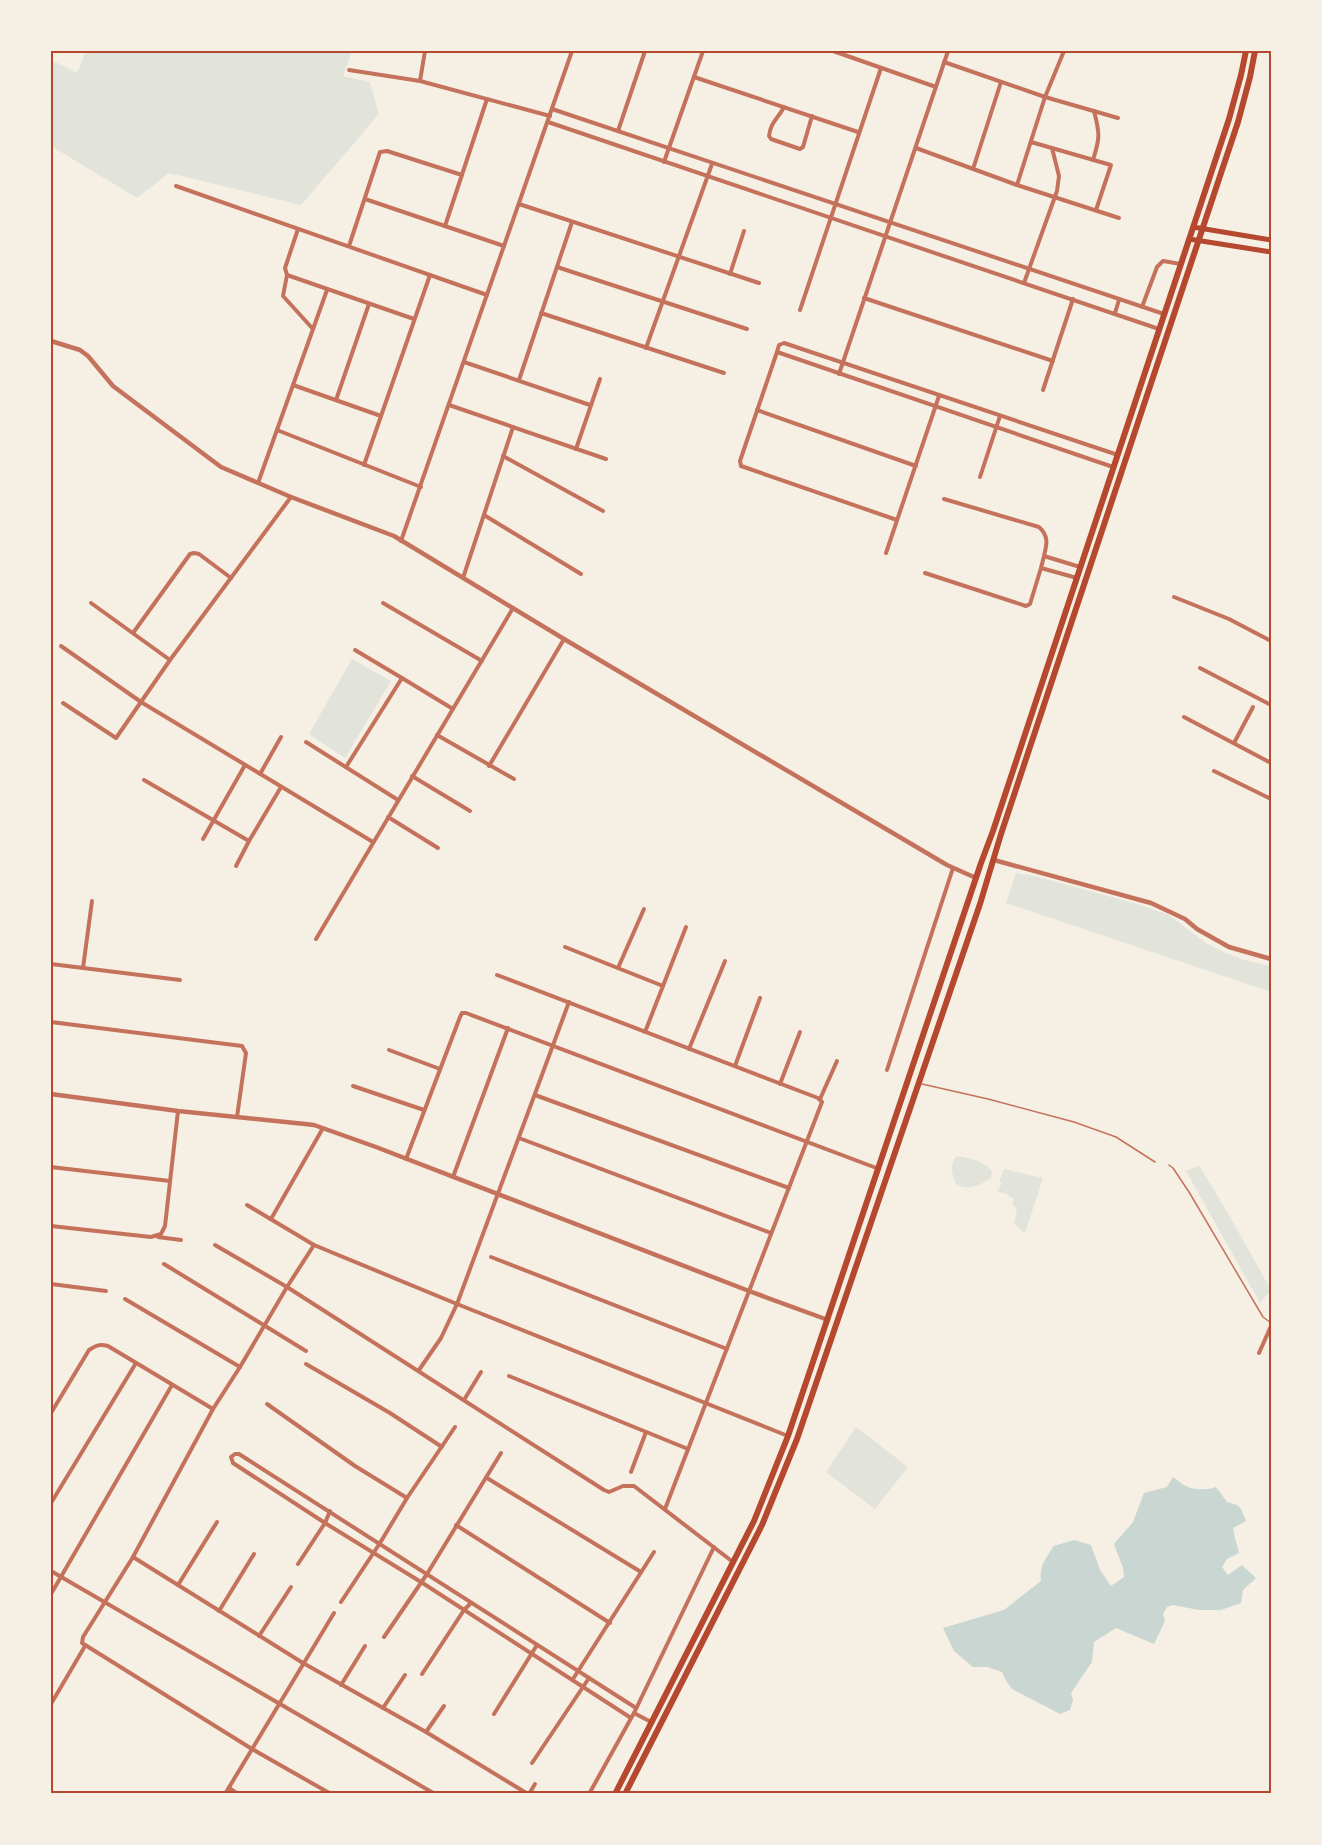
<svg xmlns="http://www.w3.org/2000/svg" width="1322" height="1845" font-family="Lato,sans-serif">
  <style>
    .green { fill: #e2e4dc }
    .water { fill: #c9d6d2 }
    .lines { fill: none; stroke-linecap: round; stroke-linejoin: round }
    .service { stroke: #c5725c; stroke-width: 1.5 }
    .minor { stroke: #c5725c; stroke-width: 4 }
    .tertiary { stroke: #c5725c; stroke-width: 4.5 }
    .secondary { stroke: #b5482f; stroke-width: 5 }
    .primary { stroke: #b5482f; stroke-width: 6 }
    .neatline { fill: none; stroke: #b5482f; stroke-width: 2 }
  </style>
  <rect width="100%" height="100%" fill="#f6efe4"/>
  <!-- green -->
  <g class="green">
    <polygon points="86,51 352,51 343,76 370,82 379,114 301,205 169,173 137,198 51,146 51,60 77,73"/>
    <polygon points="352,659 391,681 345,758 309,734"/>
    <polygon points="1016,873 1035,876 1137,904 1169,915 1206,943 1226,953 1244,960 1271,966 1271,992 1006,903"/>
    <path d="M 957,1156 C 970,1158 983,1161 992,1171 L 991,1178 C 979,1186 968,1191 956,1184 C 952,1175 949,1164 957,1156 Z"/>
    <polygon points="1199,1165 1230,1217 1271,1290 1260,1303 1186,1171"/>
    <polygon points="1004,1169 1043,1178 1025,1233 1014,1224 1017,1210 1012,1204 1014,1199 1007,1194 997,1192 1002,1183 999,1181"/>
    <polygon points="856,1427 908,1467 875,1509 826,1472"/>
  </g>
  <!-- water -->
  <path class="water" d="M 1173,1477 C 1176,1479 1178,1481 1181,1483 C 1189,1490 1206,1491 1216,1487 L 1227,1502 L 1237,1505 L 1241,1509 L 1246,1521 L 1233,1528 C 1234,1537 1237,1544 1239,1553 L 1227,1559 L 1222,1567 L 1228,1575 L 1242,1565 L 1256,1578 L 1243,1590 L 1241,1603 L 1221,1610 L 1199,1610 L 1173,1605 L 1167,1607 L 1163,1614 L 1165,1621 L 1154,1644 L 1116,1628 L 1094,1642 L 1092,1662 L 1071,1693 L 1073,1700 L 1070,1710 L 1060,1714 L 1012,1689 L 1005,1679 L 1002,1672 L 987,1667 L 973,1667 L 954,1651 L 943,1628 L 1004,1610 L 1041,1581 C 1039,1566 1046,1558 1054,1546 L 1074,1540 L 1091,1545 L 1100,1570 L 1111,1586 L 1124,1577 L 1123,1568 L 1114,1544 L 1133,1522 L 1144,1493 L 1167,1487 Z"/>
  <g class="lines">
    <!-- service -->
    <g class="service">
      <polyline points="922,1084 988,1099 1074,1122 1116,1137 1155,1162"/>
      <polyline points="1169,1165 1173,1168 1189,1192 1263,1317 1271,1323"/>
    </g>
    <!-- minor -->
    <g class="minor">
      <polyline points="425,51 420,81 550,116"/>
      <polyline points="833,51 936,87"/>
      <polyline points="944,62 1045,97 1118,118"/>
      <polyline points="349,70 420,81"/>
      <polyline points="694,77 858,132"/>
      <path d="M 784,107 C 778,119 771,121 769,136 L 771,139 L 800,149 L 803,147 L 812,116"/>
      <polyline points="552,109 1164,314"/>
      <polyline points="548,122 1159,329"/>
      <polyline points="618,131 645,51"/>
      <polyline points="1031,142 1111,165 1096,210"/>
      <polyline points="916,148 1017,185 1119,218"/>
      <path d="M 1093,160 C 1100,138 1100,134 1094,111"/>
      <polyline points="664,162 703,51"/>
      <polyline points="973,169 1001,82"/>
      <polyline points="1017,185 1045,97 1064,51"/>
      <polyline points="176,186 487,295"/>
      <polyline points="365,199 504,246"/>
      <polyline points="519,204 759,283"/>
      <polyline points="445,226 487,99"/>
      <polyline points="298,229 285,268 287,275 414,319"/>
      <polyline points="349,246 380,152 387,151 462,175"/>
      <polyline points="557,267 747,329"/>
      <polyline points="730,274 744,231"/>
      <polyline points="287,275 283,296 313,329"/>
      <polyline points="1024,283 1057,191 1059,176 1052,148"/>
      <polyline points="864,298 1053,361"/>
      <polyline points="1142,307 1157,267 1163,261 1181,264"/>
      <polyline points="800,310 881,68"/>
      <polyline points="541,313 724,373"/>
      <polyline points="1115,313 1119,300"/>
      <polyline points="646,348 712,164"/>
      <polyline points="777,352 740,461 741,466 897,520"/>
      <polyline points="464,362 590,405"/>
      <polyline points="839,374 948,51"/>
      <polyline points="519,380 572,222"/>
      <polyline points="293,385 381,416"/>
      <polyline points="1043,390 1073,299"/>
      <polyline points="336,400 369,304"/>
      <polyline points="449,405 606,459"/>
      <polyline points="757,410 916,466"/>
      <polyline points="277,430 421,487"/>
      <polyline points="576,449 600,379"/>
      <polyline points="503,456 603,511"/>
      <polyline points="364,465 430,275"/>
      <polyline points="1113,467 777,352 779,345 784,343 1118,455"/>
      <polyline points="980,477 1000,416"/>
      <polyline points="258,483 327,290"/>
      <path d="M 944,499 L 1039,527 C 1049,536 1047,544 1044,556 L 1080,567"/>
      <polyline points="484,515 581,574"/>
      <polyline points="401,541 572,51"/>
      <polyline points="886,553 939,396"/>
      <polyline points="1041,568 1044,556"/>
      <polyline points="925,573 1026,606 1030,604 1041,568 1077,578"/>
      <polyline points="463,578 513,427"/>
      <polyline points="1174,597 1229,619 1271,641"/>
      <polyline points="91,603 170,660"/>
      <polyline points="383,603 482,661"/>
      <polyline points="133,633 190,554 194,553 199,554 231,578"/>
      <polyline points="61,646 141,702 373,842"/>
      <polyline points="355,650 402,678"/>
      <polyline points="1200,668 1271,705"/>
      <polyline points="63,703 116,738 170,660 291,497"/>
      <polyline points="1184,717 1271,763"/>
      <polyline points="437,735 514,779"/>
      <polyline points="306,742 398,800"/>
      <polyline points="1234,743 1253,707"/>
      <polyline points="489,766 564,639"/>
      <polyline points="346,767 402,678 453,709"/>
      <polyline points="1214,771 1271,799"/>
      <polyline points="260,774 281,737"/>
      <polyline points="412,776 470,811"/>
      <polyline points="144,780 249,841 281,787"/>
      <polyline points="388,817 438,848"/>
      <polyline points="203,839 245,765"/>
      <polyline points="236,866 249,841"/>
      <polyline points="316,939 513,608"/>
      <polyline points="565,947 663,986"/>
      <polyline points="51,964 180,980"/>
      <polyline points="83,968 92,901"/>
      <polyline points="618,968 644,909"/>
      <polyline points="497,975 818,1098 822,1102 665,1509"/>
      <polyline points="569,1002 457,1304 788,1436"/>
      <polyline points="51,1022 242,1046 246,1053 237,1117"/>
      <polyline points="645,1032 686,927"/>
      <polyline points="689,1049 725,961"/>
      <polyline points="389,1050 440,1069"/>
      <polyline points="735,1066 760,998"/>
      <polyline points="887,1070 953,868"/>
      <polyline points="780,1084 800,1032"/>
      <polyline points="353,1086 424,1110"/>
      <polyline points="535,1095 789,1188"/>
      <polyline points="820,1099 837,1061"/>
      <polyline points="519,1138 771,1233"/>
      <polyline points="406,1159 460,1017 462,1013 466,1013 879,1169"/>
      <polyline points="51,1167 170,1181"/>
      <polyline points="453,1177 508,1028"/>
      <polyline points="247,1205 314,1245 457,1304 441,1338 419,1370"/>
      <polyline points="271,1219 323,1128"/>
      <polyline points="51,1226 151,1237 161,1234 165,1226 178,1111"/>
      <polyline points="158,1237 181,1240"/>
      <polyline points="215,1245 287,1287 314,1245"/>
      <polyline points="491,1257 727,1349"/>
      <polyline points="164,1264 306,1351"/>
      <polyline points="51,1284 106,1291"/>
      <polyline points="125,1299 240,1367"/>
      <polyline points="1259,1353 1271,1326"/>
      <polyline points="306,1364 390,1413 442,1447"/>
      <polyline points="509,1376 688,1449"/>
      <polyline points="464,1400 481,1372"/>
      <polyline points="267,1404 355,1466 407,1498"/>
      <path d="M 51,1413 L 89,1350 C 96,1345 100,1344 108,1346 L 213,1409"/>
      <polyline points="631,1472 646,1432"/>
      <polyline points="487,1478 641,1572"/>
      <polyline points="51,1503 136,1363"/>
      <polyline points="456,1525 610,1623"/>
      <polyline points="133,1557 303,1663 426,1732 528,1794"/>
      <polyline points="298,1564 325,1523 330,1511"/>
      <polyline points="51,1571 435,1794"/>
      <polyline points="178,1585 217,1522"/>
      <polyline points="51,1594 172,1385"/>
      <polyline points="341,1602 380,1543 407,1498 455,1427"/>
      <polyline points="219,1611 254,1554"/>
      <polyline points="259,1636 291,1587"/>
      <polyline points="384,1637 427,1574 501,1453"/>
      <polyline points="422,1674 464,1610 471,1603"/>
      <polyline points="573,1679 654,1552"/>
      <polyline points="341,1685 365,1646"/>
      <polyline points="51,1704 85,1646"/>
      <polyline points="383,1708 405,1675"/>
      <polyline points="634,1713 651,1722"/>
      <polyline points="494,1714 537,1645"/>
      <polyline points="631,1718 421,1582 325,1523 233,1463 231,1457 235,1454 239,1454 636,1708"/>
      <polyline points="426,1732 444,1706"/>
      <polyline points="532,1763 589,1678"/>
      <polyline points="229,1788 238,1794"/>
      <polyline points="225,1794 334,1613"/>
      <polyline points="331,1794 252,1749 82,1643 83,1637 133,1557 213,1409 240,1367 287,1287 604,1490 609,1492 623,1486 634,1486 733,1562"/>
      <polyline points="529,1794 535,1784"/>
      <polyline points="589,1794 634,1713 714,1547"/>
    </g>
    <!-- tertiary -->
    <g class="tertiary">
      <polyline points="51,341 80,350 88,356 113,386 221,467 291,497 394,536 564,639 947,865 976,878"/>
      <polyline points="994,860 1151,903 1185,919 1197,929 1229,947 1271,959"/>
      <polyline points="51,1094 178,1111 305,1124 314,1125 376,1147 749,1291 828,1320"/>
    </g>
    <!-- secondary -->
    <g class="secondary">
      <polyline points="1193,227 1271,240"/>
      <polyline points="1189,239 1271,252"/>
    </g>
    <!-- primary -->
    <g class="primary">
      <polyline points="615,1794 754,1521 788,1436 981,863 993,831 1229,119 1241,75 1246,51"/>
      <polyline points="625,1794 762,1525 797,1439 980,904 1001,834 1238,122 1250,77 1255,51"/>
    </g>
  </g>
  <!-- border -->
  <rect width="1322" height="1845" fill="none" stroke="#f6efe4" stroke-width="105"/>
  <rect x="52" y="52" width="1218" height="1740" class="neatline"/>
</svg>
